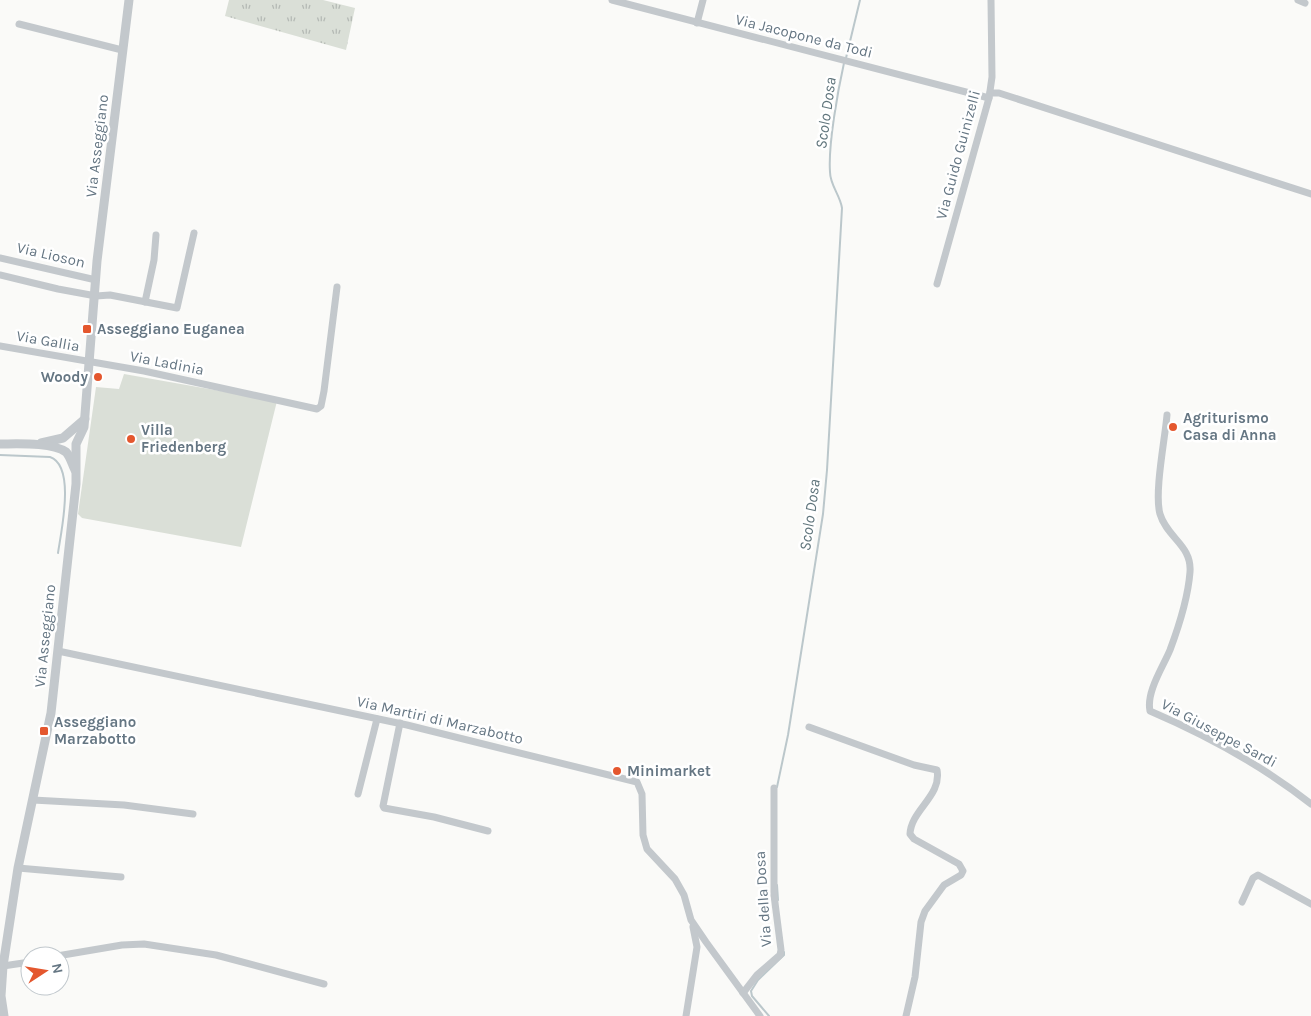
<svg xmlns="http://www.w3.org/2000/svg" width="1311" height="1016" font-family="Karla,sans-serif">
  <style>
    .green { fill: #dadfd7 }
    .park { fill: url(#park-tufts) }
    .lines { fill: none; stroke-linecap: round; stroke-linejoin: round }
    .stream { stroke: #bbc7cb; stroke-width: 2 }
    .minor { stroke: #c3c8cc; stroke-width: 7 }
    .tertiary { stroke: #c3c8cc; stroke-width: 9 }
    .poi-dot { fill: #e4572e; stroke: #fff; stroke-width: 2 }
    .labels { text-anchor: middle; stroke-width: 5; stroke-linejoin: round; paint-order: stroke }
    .street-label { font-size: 15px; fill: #657683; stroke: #fff }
    .poi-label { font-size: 15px; font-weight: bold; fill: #657683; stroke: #fff; text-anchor: start }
    .water-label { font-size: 16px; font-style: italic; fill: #60757c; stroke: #fff }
  </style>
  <defs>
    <pattern id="park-tufts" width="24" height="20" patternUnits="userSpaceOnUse" patternTransform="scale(1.25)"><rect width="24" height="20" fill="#dadfd7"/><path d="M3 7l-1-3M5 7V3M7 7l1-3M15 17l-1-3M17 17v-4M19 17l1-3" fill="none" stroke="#b4b9b4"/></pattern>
  </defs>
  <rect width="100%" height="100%" fill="#fafaf8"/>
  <!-- green -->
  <polygon class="green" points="124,374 277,401 241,547 82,518 78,514 96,387 119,389"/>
  <!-- park -->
  <polygon class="park" points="229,0 323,0 355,8 346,50 225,16"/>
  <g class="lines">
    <!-- stream -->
    <g class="stream">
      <polyline points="846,58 860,0"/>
      <path d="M 0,455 L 50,457 C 76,466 61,532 58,553"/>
      <path d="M 777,787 L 788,735 L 823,514 L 827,470 L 842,208 C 840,195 830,185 830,172 C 828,145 838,90 844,63"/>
      <polyline points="777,885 778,900"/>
      <polyline points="769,1016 752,996 751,991 758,980 784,955 784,952"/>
    </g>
    <!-- minor -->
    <g class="minor">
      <polyline points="612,0 989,98"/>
      <polyline points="1298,0 1305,3"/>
      <polyline points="697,23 703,0"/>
      <polyline points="19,24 122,50"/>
      <polyline points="990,93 999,93 1311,194"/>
      <polyline points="0,258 96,280"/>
      <polyline points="0,275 58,289 96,296 110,295 177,308 194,233"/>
      <polyline points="937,284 989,98 992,77 991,0"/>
      <polyline points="145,302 154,260 156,235"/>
      <polyline points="0,346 144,371 317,409 321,406 324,391 337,287"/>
      <path d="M 1167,415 C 1165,439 1154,493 1160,514 C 1167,538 1192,545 1190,572 C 1188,598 1179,626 1170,650 C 1163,667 1146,692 1150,711 C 1206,735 1263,766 1311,804"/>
      <polyline points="58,651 407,725 637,782 642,794 643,835 647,849 675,879 684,895 691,920 706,942 760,1016"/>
      <polyline points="400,723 383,806 384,808 434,817 488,831"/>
      <path d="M 809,727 L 914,765 L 937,770 C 942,796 911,810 910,834 L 914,839 L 959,864 L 963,871 L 961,875 L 944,885 L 925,911 L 921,922 L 915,977 L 906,1016"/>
      <polyline points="358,794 377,719"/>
      <polyline points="33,800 124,805 193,814"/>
      <polyline points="18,868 121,877"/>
      <polyline points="1242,902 1253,878 1258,875 1311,904"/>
      <polyline points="57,956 122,945 144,944 216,955 324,984"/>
      <polyline points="3,966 30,962"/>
      <polyline points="743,993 757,975 780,955 781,950 774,895 774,788"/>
      <polyline points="686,1016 697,947 693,927"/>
    </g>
    <!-- tertiary -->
    <g class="tertiary">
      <polyline points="41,443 63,438 85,419"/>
      <path d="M 0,444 C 17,444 52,442 66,452 C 70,456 72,464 75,470"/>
      <polyline points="4,1016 1,996 3,966 18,868 51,713 76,484 76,444 84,427 97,261 129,0"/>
    </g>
  </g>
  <!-- markers -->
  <g class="poi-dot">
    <rect x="82" y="324" width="10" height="10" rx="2.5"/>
    <circle cx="98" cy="377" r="5"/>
    <circle cx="1173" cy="427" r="5"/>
    <circle cx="131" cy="439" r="5"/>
    <rect x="39" y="726" width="10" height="10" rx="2.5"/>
    <circle cx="617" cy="771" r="5"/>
  </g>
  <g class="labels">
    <!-- street labels -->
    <g class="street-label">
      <text transform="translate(804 36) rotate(14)" y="5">Via Jacopone da Todi</text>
      <text transform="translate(97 146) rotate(-83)" y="5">Via Asseggiano</text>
      <text transform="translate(958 155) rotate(-75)" y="5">Via Guido Guinizelli</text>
      <text transform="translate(51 255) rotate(13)" y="5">Via Lioson</text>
      <text transform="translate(48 341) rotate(10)" y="5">Via Gallia</text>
      <text transform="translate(167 363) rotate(11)" y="5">Via Ladinia</text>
      <text transform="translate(45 636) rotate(-84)" y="5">Via Asseggiano</text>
      <text transform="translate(440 720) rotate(13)" y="5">Via Martiri di Marzabotto</text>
      <text transform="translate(1219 733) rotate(28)" y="5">Via Giuseppe Sardi</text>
      <text transform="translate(763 899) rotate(-94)" y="5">Via della Dosa</text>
    </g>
    <!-- poi labels -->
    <g class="poi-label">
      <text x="97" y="334">Asseggiano Euganea</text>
      <text x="88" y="382" text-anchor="end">Woody</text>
      <text x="1183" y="423">Agriturismo<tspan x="1183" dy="17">Casa di Anna</tspan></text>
      <text x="141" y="435">Villa<tspan x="141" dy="17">Friedenberg</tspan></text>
      <text x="54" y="727">Asseggiano<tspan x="54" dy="17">Marzabotto</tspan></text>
      <text x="627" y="776">Minimarket</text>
    </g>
    <!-- water labels -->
    <g class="water-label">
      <text transform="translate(825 113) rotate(-82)" y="6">Scolo Dosa</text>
      <text transform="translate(809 515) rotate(-82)" y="6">Scolo Dosa</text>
    </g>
  </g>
  <!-- north arrow -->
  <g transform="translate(45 971) rotate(78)"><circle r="24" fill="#ffffff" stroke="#c1c8cd"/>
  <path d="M0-4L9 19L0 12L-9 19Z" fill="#e4572e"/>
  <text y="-8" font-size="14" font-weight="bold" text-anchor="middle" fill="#657683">N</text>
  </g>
</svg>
